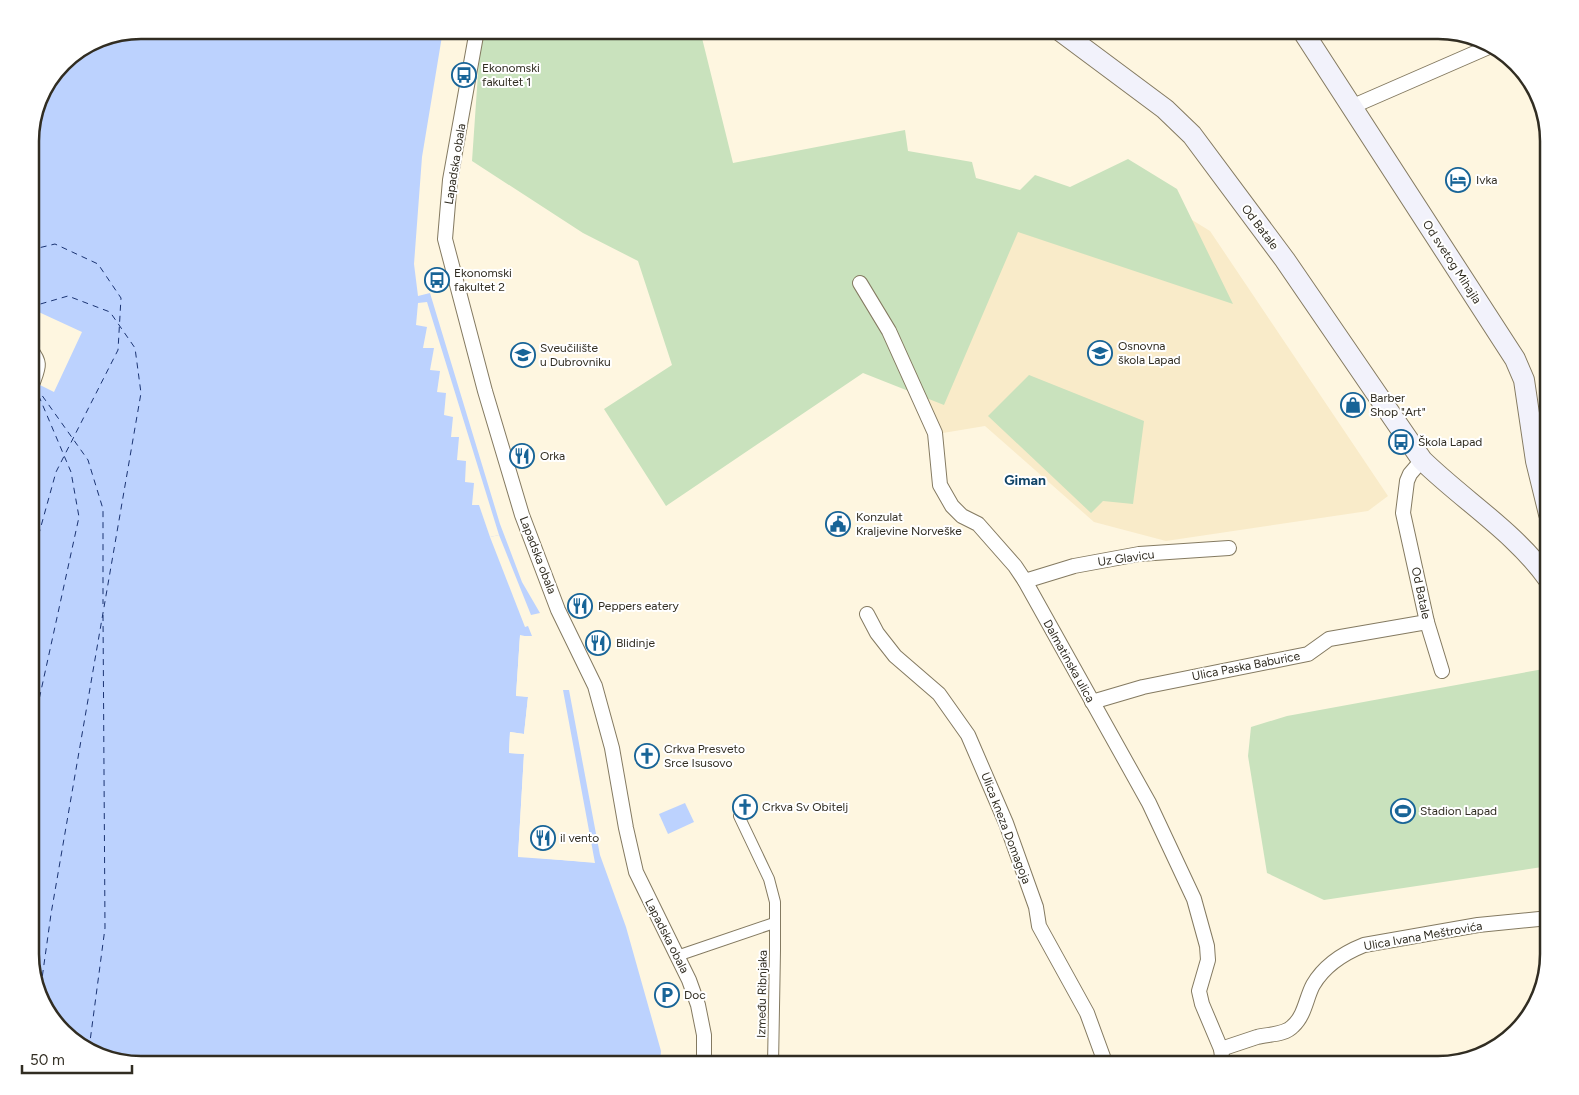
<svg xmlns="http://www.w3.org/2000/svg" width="1579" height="1095" font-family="Figtree,sans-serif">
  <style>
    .built { fill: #f9ebc9 }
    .green { fill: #c9e2bd }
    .water { fill: #bcd2fe }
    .pier { fill: #fef6e0 }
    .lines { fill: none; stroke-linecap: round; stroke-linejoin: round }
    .ferry { stroke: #1b3473; stroke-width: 1; stroke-dasharray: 6 5; stroke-linecap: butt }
    .pedestrian-casing { stroke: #847a61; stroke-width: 12 }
    .minor-casing { stroke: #847a61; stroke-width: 16 }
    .secondary-casing { stroke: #847a61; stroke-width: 22 }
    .pedestrian { stroke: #fff; stroke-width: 10 }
    .minor { stroke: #fff; stroke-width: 14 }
    .secondary { stroke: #f2f2fb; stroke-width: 20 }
    .labels { text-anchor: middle; stroke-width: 4; stroke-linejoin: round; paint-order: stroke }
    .poi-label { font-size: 12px; fill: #312d22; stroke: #fff; text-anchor: start }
    .street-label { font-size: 12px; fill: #312d22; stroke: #fff }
    .neighbourhood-label { font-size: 14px; font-weight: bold; fill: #114467; stroke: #fff }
    .rim { fill: none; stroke: #312d22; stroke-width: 2.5 }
  </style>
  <rect width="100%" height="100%" fill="#fef6e0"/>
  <!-- built -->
  <polygon class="built" points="1150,194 1210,231 1388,496 1368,511 1166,541 1094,522 985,426 943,433 898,332 1036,196"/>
  <!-- green -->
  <g class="green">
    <polygon points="481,30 700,30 733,163 905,130 908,151 972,162 976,178 1020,190 1035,175 1070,187 1128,159 1177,189 1233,304 1018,232 944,405 863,373 666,506 604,409 672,365 638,261 583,233 472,161"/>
    <polygon points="1029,375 1144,421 1133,504 1103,501 1091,513 988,416"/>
    <polygon points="1549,668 1549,866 1324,900 1267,873 1248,756 1251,727 1287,716"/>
  </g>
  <!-- water -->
  <g class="water">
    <polygon points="141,30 443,30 422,157 414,264 418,296 430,293 500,524 522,582 540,613 531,615 499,535 490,537 525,627 528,626 532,636 520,636 516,695 528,697 524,734 510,732 509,753 524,754 518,856 595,863 563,690 569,690 600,855 626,927 661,1051 660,1065 141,1065 79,1046 45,1009 30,961 30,380 54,392 82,332 30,308 30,134 39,98 63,62 98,38"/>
    <polygon points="685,803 694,822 668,834 659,814"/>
  </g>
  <!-- pier -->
  <g class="pier">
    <polygon points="427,302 482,480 499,535 490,537 479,505 472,505 474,483 465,482 466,461 457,460 459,437 451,437 453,417 444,415 446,393 437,392 440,371 430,370 434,348 423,348 427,327 416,325 418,303"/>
    <polygon points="520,635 534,638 522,638 518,694 529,695 531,697 527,735 525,737 513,735 511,751 524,751 526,754 521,854 589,860 589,862 518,857 524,754 509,753 510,732 524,734 528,697 516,696"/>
    <polygon points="539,810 555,812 551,842 534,840 536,811"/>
  </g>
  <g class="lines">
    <!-- ferry -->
    <g class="ferry">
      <polyline points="30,250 55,244 98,264 121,298 118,350 56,472 30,566"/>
      <polyline points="30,307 68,296 110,312 135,348 141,393 51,914 40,993"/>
      <polyline points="36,387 88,460 103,509 103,604"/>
      <polyline points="30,421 33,388"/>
      <polyline points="30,741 79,517 71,472 35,387"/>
      <polyline points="89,1049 105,928 103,613"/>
    </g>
    <defs>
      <g id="pedestrian">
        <polyline points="739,816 769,879 775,902 775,950 773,1065"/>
        <polyline points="677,956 774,923"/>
      </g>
      <g id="minor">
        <polyline points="477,30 450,180 445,239 485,391 522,515 558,610 595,686 612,748 626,828 636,872 689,980 698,1005 704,1035 704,1065"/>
        <polyline points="1351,107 1491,46"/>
        <polyline points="860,283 889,331 935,433 940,485 952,506 962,516 978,524 1015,566 1025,581 1149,803 1194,899 1207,946 1208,960 1199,991 1202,1004 1221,1049 1223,1065"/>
        <path d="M 30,349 C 41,363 39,366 33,382"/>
        <polyline points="1422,460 1410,474 1407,481 1403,513 1427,622 1442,671"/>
        <polyline points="1025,581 1074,566 1139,554 1229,548"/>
        <polyline points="867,614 877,633 895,656 939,694 968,735 1006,823 1036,907 1039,926 1087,1013 1106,1065"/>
        <polyline points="1092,702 1143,687 1308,654 1329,639 1427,622"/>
        <path d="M 1221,1049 C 1233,1045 1245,1041 1257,1037 C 1269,1034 1285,1035 1293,1026 C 1305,1015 1306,998 1313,985 C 1324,966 1344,953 1364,945 L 1478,925 L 1549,918"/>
      </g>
      <g id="secondary">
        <path d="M 1059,30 L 1165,109 L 1192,135 L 1285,260 L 1422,460 C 1464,501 1515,532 1549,580"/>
        <polyline points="1302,30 1515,359 1524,380 1536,461 1549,514"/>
      </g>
    </defs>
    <!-- pedestrian casing -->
    <use href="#pedestrian" class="pedestrian-casing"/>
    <!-- minor casing -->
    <use href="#minor" class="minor-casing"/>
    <!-- secondary casing -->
    <use href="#secondary" class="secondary-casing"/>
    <!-- pedestrian -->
    <use href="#pedestrian" class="pedestrian"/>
    <!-- minor -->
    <use href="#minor" class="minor"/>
    <!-- secondary -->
    <use href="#secondary" class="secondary"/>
  </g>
  <!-- icons -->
  <defs>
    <symbol id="bus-ring" viewBox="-11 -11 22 22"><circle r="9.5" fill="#fff" stroke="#186497" stroke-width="1.5"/><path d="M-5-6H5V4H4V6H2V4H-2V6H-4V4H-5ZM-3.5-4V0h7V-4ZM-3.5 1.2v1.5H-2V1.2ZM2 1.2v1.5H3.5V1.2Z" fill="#186497"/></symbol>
    <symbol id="hotel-ring" viewBox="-11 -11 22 22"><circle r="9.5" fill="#fff" stroke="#186497" stroke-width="1.5"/><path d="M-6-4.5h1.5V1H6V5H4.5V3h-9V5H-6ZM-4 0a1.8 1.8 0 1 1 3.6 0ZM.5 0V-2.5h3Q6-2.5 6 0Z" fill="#186497"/></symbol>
    <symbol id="school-ring" viewBox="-11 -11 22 22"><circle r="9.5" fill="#fff" stroke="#186497" stroke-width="1.5"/><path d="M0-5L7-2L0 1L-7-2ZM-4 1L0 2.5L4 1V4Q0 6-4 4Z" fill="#186497"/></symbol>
    <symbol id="university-ring" viewBox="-11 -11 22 22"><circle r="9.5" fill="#fff" stroke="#186497" stroke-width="1.5"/><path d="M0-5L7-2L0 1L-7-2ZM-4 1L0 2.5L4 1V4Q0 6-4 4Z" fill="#186497"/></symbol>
    <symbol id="shop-ring" viewBox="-11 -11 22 22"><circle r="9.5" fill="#fff" stroke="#186497" stroke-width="1.5"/><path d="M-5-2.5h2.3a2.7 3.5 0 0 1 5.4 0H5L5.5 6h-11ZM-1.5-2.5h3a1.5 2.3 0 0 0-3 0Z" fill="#186497"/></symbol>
    <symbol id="restaurant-ring" viewBox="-11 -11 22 22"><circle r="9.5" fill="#fff" stroke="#186497" stroke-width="1.5"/><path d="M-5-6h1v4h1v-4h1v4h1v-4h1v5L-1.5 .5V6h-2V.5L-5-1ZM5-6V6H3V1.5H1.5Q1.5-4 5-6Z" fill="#186497"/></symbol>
    <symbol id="civic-ring" viewBox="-11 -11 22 22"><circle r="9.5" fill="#fff" stroke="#186497" stroke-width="1.5"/><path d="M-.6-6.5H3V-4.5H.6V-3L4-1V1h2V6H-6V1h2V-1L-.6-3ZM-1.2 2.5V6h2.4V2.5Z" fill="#186497"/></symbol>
    <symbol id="church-ring" viewBox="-11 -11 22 22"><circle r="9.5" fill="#fff" stroke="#186497" stroke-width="1.5"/><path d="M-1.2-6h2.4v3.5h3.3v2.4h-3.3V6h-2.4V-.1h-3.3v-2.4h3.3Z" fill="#186497"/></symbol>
    <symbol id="stadium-ring" viewBox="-11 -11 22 22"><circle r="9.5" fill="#fff" stroke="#186497" stroke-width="1.5"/><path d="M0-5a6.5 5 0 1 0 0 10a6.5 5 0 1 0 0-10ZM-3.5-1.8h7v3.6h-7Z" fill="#186497"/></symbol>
    <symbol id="parking-ring" viewBox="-11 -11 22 22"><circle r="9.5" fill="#fff" stroke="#186497" stroke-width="1.5"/><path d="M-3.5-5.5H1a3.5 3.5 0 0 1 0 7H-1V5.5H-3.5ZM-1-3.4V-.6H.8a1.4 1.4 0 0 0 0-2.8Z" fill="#186497"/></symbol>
  </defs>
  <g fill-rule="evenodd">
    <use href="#bus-ring" x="450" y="61" width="28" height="28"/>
    <use href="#hotel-ring" x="1444" y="166" width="28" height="28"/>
    <use href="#bus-ring" x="423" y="266" width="28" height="28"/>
    <use href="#school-ring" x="1086" y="339" width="28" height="28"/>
    <use href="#university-ring" x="509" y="341" width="28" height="28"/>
    <use href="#shop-ring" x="1339" y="391" width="28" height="28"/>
    <use href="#bus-ring" x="1387" y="428" width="28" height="28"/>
    <use href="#restaurant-ring" x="508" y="442" width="28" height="28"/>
    <use href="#civic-ring" x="824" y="510" width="28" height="28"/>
    <use href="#restaurant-ring" x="566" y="592" width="28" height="28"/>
    <use href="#restaurant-ring" x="584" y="629" width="28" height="28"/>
    <use href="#church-ring" x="633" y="742" width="28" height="28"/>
    <use href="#church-ring" x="731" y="793" width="28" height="28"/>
    <use href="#stadium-ring" x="1389" y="797" width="28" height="28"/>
    <use href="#restaurant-ring" x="529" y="824" width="28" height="28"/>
    <use href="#parking-ring" x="653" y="981" width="28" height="28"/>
  </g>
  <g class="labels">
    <!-- poi labels -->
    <g class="poi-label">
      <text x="482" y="72">Ekonomski<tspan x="482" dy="14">fakultet 1</tspan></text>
      <text x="1476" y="184">Ivka</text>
      <text x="454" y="277">Ekonomski<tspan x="454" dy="14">fakultet 2</tspan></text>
      <text x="1118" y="350">Osnovna<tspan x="1118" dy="14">škola Lapad</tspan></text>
      <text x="540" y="352">Sveučilište<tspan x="540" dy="14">u Dubrovniku</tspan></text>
      <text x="1370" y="402">Barber<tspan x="1370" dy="14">Shop "Art"</tspan></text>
      <text x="1418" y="446">Škola Lapad</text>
      <text x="540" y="460">Orka</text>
      <text x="856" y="521">Konzulat<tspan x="856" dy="14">Kraljevine Norveške</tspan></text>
      <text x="598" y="610">Peppers eatery</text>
      <text x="616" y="647">Blidinje</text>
      <text x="664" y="753">Crkva Presveto<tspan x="664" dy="14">Srce Isusovo</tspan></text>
      <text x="762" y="811">Crkva Sv Obitelj</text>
      <text x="1420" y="815">Stadion Lapad</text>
      <text x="560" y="842">il vento</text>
      <text x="684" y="999">Doc</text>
    </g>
    <!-- street labels -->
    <g class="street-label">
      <text transform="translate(455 164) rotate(-81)" y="4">Lapadska obala</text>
      <text transform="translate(1260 227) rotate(53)" y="4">Od Batale</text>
      <text transform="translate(1452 262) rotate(57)" y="4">Od svetog Mihajla</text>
      <text transform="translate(538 555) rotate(69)" y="4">Lapadska obala</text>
      <text transform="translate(1126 558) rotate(-8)" y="4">Uz Glavicu</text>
      <text transform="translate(1421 593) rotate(78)" y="4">Od Batale</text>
      <text transform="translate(1069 661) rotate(61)" y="4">Dalmatinska ulica</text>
      <text transform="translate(1246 666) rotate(-11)" y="4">Ulica Paska Baburice</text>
      <text transform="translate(1006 828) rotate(69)" y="4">Ulica kneza Domagoja</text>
      <text transform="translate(667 936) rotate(63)" y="4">Lapadska obala</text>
      <text transform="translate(1423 936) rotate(-10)" y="4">Ulica Ivana Meštrovića</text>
      <text transform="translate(762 994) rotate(-89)" y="4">Između Ribnjaka</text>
    </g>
    <!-- neighbourhood labels -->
    <g class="neighbourhood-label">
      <text x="1025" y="485">Giman</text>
    </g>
  </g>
  <!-- crop -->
  <path d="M0 0H1579V1095H0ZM141 39H1438A102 102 0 0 1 1540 141V954A102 102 0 0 1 1438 1056H141A102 102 0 0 1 39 954V141A102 102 0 0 1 141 39Z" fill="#fff" fill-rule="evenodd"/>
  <path class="rim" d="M141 39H1438A102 102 0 0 1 1540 141V954A102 102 0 0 1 1438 1056H141A102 102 0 0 1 39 954V141A102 102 0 0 1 141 39Z"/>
  <!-- scale -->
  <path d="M22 1065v8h110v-8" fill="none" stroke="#312d22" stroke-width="2.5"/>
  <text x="30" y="1065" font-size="15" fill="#312d22" stroke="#ffffff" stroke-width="4" paint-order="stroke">50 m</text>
</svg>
